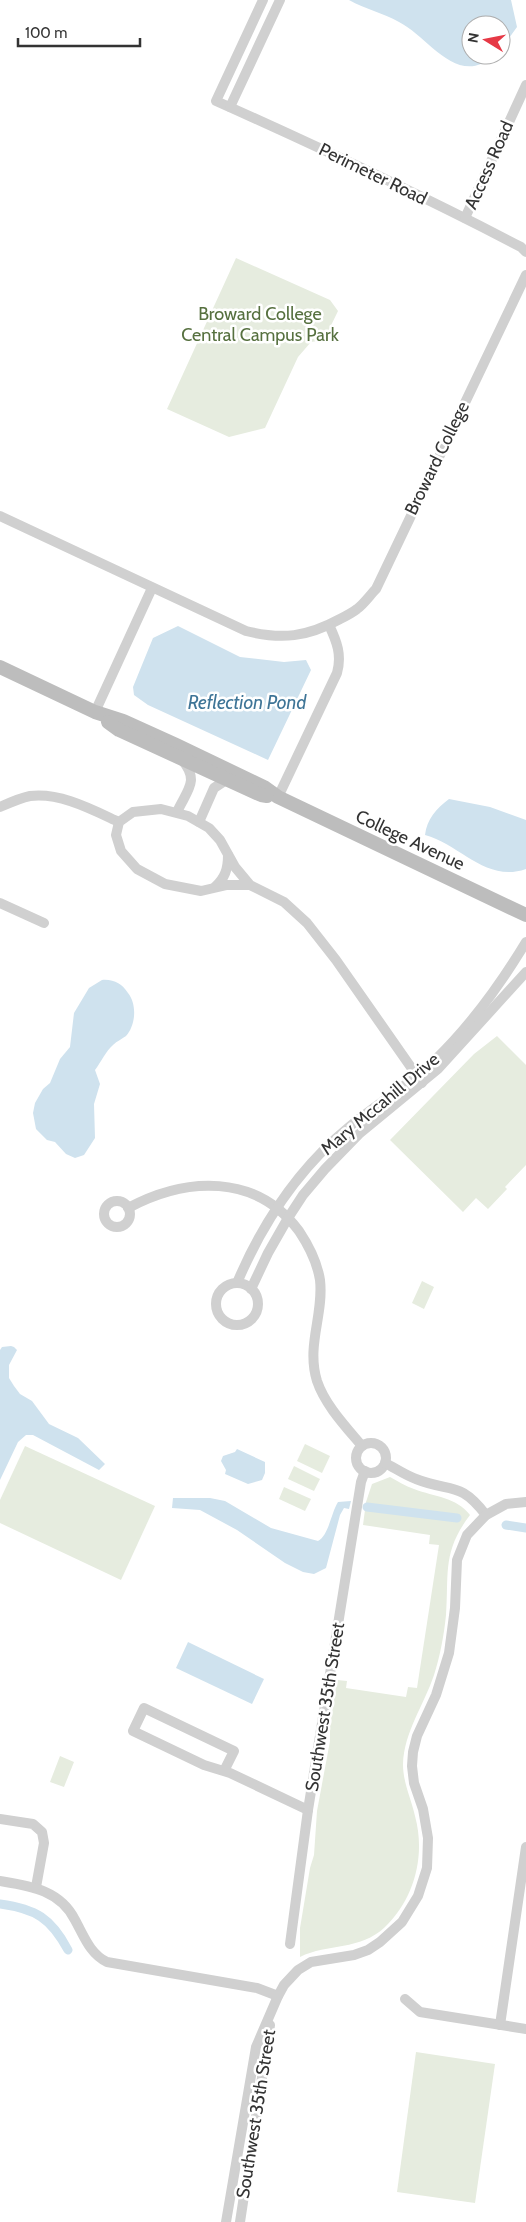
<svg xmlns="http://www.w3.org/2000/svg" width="526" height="2222" font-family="Cabin,sans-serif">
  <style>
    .green { fill: #e6ecdf }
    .water { fill: #cfe2ee }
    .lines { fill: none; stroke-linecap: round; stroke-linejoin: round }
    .canal { stroke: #cfe2ee; stroke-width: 9 }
    .street { stroke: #d0d0d0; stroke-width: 10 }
    .secondary { stroke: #bdbdbd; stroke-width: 14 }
    .labels { text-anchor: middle; stroke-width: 5; stroke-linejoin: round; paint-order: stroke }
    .street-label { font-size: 18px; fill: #333; stroke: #fff }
    .park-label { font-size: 18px; fill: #56703f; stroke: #fff }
    .water-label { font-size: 19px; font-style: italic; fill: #3f7597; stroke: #fff }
  </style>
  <rect width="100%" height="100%" fill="#fff"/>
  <!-- green -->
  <g class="green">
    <polygon points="236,258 330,300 338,311 324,340 311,342 298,357 265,428 229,437 167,409"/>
    <polygon points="497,1036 526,1065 526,1165 505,1187 507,1189 488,1209 476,1198 463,1212 390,1140 474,1054"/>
    <polygon points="422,1281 434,1287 424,1309 412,1303"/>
    <polygon points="305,1444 330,1456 322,1473 297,1461"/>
    <polygon points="25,1446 155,1506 121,1580 0,1523 0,1500"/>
    <polygon points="294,1466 320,1479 314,1491 288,1479"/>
    <path d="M 390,1477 C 398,1481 405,1486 414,1489 C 435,1497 456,1497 470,1515 C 442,1552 449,1573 446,1615 C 444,1635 440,1656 434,1675 C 424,1705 404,1732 403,1764 C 403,1783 411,1798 415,1816 C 426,1856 414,1899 385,1927 C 360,1951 328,1943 300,1957 L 300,1928 L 310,1868 L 314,1855 L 317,1811 L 330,1741 L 330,1727 L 337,1680 L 347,1681 L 346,1688 L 406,1697 L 408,1687 L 417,1688 L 439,1545 L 429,1544 L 430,1535 L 363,1525 L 366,1502 L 372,1484 Z"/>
    <polygon points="284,1487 311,1499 305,1511 279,1499"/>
    <polygon points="60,1756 74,1762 64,1787 50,1782"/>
    <polygon points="416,2052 495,2064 475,2203 397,2192"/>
  </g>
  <!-- water -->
  <g class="water">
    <path d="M 349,0 L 511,0 L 517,27 L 501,49 L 501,25 L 471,25 L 471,55 L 495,55 C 457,89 429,37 399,22 C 383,13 365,9 349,0 Z"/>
    <polygon points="178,626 240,657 284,662 306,660 311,670 268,760 148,705 134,695 133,687 153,638"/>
    <path d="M 449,799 L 490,807 L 526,820 L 526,869 C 486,883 461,845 425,835 C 427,819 436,809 449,799 Z"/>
    <path d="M 102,980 C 114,979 122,984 128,993 C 137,1004 136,1025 126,1036 C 122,1039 117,1041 113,1045 C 106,1051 101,1062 95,1070 L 100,1084 L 94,1104 L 95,1138 L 84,1155 L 75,1158 L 66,1154 L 55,1142 L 47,1140 L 36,1129 L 33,1113 L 35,1103 L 43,1089 L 50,1083 L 60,1059 L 70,1047 L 74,1013 L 89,988 Z"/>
    <polygon points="11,1346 14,1347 17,1350 9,1365 9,1378 14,1386 20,1394 32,1401 49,1424 78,1438 105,1464 99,1470 33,1435 26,1435 18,1442 0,1480 0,1350 2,1347"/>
    <polygon points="237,1449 265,1462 265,1473 262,1480 248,1484 225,1474 226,1470 221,1461 223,1456 235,1452"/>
    <path d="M 173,1498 L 210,1498 L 225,1501 L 271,1528 L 318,1541 C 329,1535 331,1513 338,1502 L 351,1501 L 349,1509 L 344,1508 L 340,1515 L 326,1568 L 314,1574 L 303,1572 L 285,1563 L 237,1530 L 200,1510 L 172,1508 Z"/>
    <polygon points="188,1642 264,1679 252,1704 176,1668"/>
  </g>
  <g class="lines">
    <!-- canal -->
    <g class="canal">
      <polyline points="367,1507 457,1518"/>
      <polyline points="506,1525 526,1528"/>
      <path d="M 0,1904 C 36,1909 51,1918 68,1950"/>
    </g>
    <!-- street -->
    <g class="street">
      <path d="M 263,0 L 216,101 C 319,147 421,195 521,247 L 526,252"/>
      <polyline points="230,107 280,0"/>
      <polyline points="465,218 526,85"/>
      <path d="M 0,516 L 246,631 C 282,640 307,637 340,619 C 346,616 352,613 357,609 C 364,604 370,595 376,589 L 526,275"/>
      <polyline points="95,712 152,588"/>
      <path d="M 278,797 L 337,673 C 342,655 337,642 329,625"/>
      <path d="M 0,807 C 9,803 20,798 30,796 C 60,792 93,810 119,822"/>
      <path d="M 177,812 C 187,790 200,781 182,760"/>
      <polyline points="199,822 214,788 226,780"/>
      <polyline points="250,885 227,885 201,891 165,884 137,869 121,851 116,835 119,822 133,812 161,809 188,816 209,828 220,840 235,867 250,885 284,902 307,923 336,960 422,1083"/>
      <path d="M 215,887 C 225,878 228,869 228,855"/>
      <polyline points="0,903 44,923"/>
      <circle cx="117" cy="1214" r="13"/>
      <path d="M 128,1208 C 186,1177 256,1173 299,1231 C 309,1246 317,1261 320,1280 C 324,1315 306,1345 317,1381 C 325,1405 346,1427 362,1446"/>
      <path d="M 237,1283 C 262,1224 299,1168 349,1127 C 378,1103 408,1086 436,1059 C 472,1024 500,985 526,942"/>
      <circle cx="237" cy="1304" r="21"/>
      <polyline points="251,1289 268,1253 288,1218 303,1195 325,1169 359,1134 438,1069 526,972"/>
      <circle cx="371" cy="1458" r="15"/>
      <path d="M 385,1463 C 395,1468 405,1475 416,1479 C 451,1493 459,1480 486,1515"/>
      <polyline points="224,1771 234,1751 144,1708 133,1731 204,1765 230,1773 308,1810"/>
      <polyline points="0,1819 33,1824 42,1832 44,1843 36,1887"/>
      <path d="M 0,1881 C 30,1886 60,1890 75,1920 C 84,1936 90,1954 107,1962 L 257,1988 L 278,1996"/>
      <polyline points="290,1944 308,1810 361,1482 365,1471"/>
      <polyline points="405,1999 420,2012 526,2029"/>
      <polyline points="500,2025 526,1847"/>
      <polyline points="226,2222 256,2047 278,1996 284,1985 298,1970 311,1962 354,1955 368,1950 380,1942 402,1922 418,1896 427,1868 428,1838 423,1809 414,1783 412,1766 413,1752 417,1736 436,1695 449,1653 455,1608 457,1560 467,1535 486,1515 506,1504 526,1502"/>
      <polyline points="240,2222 270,2025"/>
    </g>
    <!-- secondary -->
    <g class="secondary">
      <polyline points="0,667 95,712 123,721 176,745 264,787 278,797 526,915"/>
      <polyline points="108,722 119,730 261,795 267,796"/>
    </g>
  </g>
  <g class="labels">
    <!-- street labels -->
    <g class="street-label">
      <text transform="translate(489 165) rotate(-66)" y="6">Access Road</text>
      <text transform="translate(373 174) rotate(26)" y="6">Perimeter Road</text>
      <text transform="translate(437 458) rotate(-64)" y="6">Broward College</text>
      <text transform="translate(410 840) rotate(25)" y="6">College Avenue</text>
      <text transform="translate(380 1104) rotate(-40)" y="6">Mary Mccahill Drive</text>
      <text transform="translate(325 1707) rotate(-81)" y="6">Southwest 35th Street</text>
      <text transform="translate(256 2114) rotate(-81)" y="6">Southwest 35th Street</text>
    </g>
    <!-- park labels -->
    <g class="park-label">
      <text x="260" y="320">Broward College<tspan x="260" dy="21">Central Campus Park</tspan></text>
    </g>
    <!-- water labels -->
    <g class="water-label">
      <text x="247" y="709">Reflection Pond</text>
    </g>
  </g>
  <!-- north arrow -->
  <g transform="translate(486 40) rotate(280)"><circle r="24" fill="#ffffff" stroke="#adadad"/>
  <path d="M0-4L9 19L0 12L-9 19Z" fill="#e63946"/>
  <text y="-8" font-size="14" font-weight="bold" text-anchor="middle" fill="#333333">N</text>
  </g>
  <!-- scale -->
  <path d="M18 38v8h122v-8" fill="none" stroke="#333333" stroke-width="2.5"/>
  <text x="25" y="38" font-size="15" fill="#333333" stroke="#ffffff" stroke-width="4" paint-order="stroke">100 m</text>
</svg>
